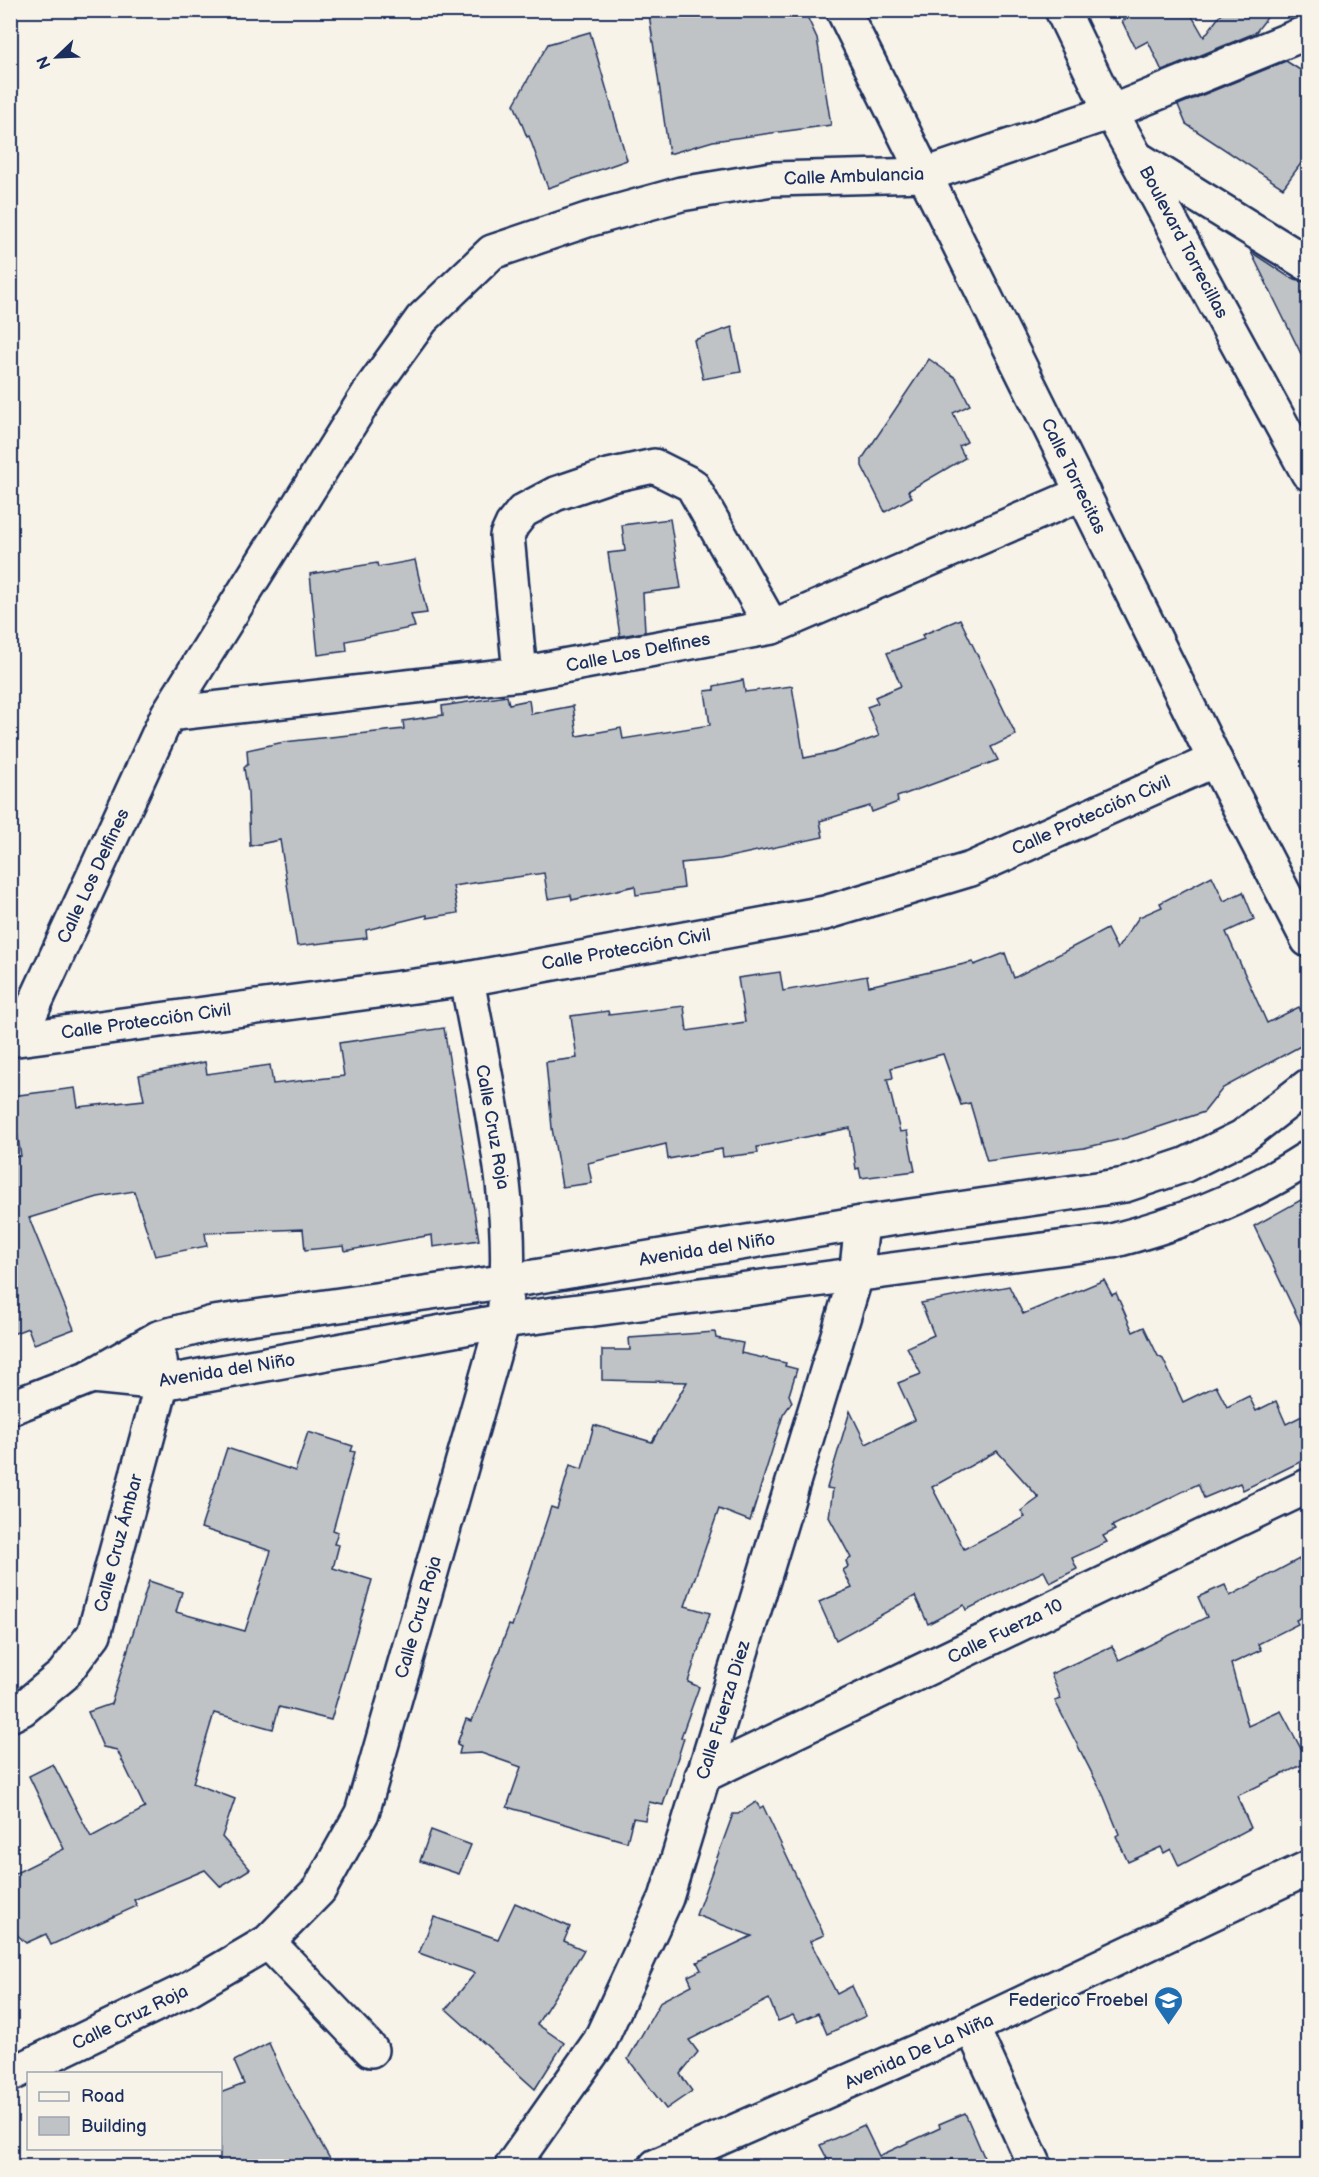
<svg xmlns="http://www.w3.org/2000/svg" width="1319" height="2177" font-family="'Balsamiq Sans',sans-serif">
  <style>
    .building { fill: #c0c3c5; stroke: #1b2f5e; stroke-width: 1.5; fill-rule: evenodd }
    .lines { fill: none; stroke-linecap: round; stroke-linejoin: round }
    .minor-casing { stroke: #1b2f5e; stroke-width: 38 }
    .minor { stroke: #f7f3e8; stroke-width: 33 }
    .labels { text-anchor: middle; stroke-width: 4.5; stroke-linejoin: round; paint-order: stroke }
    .street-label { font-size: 18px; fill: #1b2f5e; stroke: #f7f3e8 }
    .poi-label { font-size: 18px; fill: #1b2f5e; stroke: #f7f3e8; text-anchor: end }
  </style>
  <rect width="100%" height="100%" fill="#f7f3e8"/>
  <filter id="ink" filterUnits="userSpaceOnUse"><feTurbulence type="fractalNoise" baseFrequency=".0167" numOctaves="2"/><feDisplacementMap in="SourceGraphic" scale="12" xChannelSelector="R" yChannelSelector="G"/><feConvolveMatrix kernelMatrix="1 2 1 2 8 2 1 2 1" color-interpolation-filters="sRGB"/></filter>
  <g filter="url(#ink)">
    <!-- building -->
    <g class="building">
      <polygon points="663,10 804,10 817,38 831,125 713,141 669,154 649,14"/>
      <polygon points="1135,10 1202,10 1192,16 1204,37 1224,10 1273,10 1255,33 1162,71 1148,41 1135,48 1122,21 1136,13"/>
      <polygon points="590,32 627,160 548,188 529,136 527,137 514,104 548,44"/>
      <polygon points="1286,61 1308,75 1308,154 1283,188 1186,124 1178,105"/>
      <polygon points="1251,252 1289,277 1308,283 1308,368"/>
      <polygon points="732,327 741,372 703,379 694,340"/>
      <polygon points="929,359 956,378 970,405 953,413 967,442 959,446 965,458 908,491 912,497 885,512 862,466 862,459"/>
      <polygon points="670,519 681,588 643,593 645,632 620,636 608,553 625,551 622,525"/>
      <polygon points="415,560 427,613 411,615 415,627 346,641 347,651 318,655 310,574 377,563 378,567"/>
      <polygon points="960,619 1016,735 991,747 998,760 897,797 898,802 872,812 870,806 820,821 823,837 720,859 681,863 684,888 636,895 635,886 572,900 571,895 548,899 544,873 453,886 458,913 427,918 427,915 366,930 367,938 297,946 280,840 250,846 248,792 244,768 248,764 247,750 284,742 404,729 403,721 443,715 442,706 507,696 509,704 529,700 531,714 573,706 577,736 621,728 623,739 710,725 705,691 714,690 714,686 743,680 745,692 792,686 804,758 834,752 879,736 867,707 878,703 875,697 901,686 887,653 924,639 922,635"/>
      <polygon points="1212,876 1224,901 1243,892 1254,919 1226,932 1267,1023 1299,1007 1308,1024 1308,1042 1223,1088 1204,1112 1126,1138 1084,1148 987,1161 970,1103 961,1105 943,1054 891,1068 893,1078 887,1079 900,1132 907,1131 915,1171 861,1178 859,1168 856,1169 850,1128 757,1147 758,1153 723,1157 722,1149 668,1159 666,1144 588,1163 592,1183 562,1187 552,1128 546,1062 577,1058 571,1016 608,1011 609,1015 684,1006 687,1031 745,1022 738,978 780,972 783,991 867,976 869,986 973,962 974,965 1005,953 1014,978 1107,929 1117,949 1139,917 1162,907 1160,903"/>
      <polygon points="444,1028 479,1240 433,1247 432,1235 345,1251 344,1246 305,1250 303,1229 205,1233 207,1246 155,1256 134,1191 98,1197 29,1218 74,1329 34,1344 28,1328 10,1335 10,1157 21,1156 11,1096 75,1088 78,1107 144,1100 139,1075 205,1062 207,1074 270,1065 273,1084 344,1076 339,1043"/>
      <polygon points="1308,1196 1308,1339 1254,1226"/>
      <path d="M 1104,1280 L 1112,1295 L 1116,1293 L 1133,1332 L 1144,1327 L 1158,1356 L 1163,1359 L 1183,1402 L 1216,1386 L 1227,1407 L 1249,1396 L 1256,1411 L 1276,1401 L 1286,1424 L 1308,1413 L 1308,1458 L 1243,1490 L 1240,1483 L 1204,1498 L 1198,1484 L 1112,1526 L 1115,1530 L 1103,1536 L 1107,1542 L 1072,1558 L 1077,1569 L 1050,1583 L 1044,1571 L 966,1610 L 964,1605 L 928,1624 L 915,1596 L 836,1640 L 819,1602 L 852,1588 L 843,1570 L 848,1567 L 846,1561 L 851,1558 L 829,1517 L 833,1489 L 827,1488 L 850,1411 L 866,1444 L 915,1420 L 898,1383 L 921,1374 L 907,1347 L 934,1335 L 921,1303 L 1009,1286 L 1023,1314 ZM 997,1451 L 1039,1498 L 1021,1511 L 1025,1517 L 964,1549 L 932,1487 Z"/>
      <polygon points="715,1332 716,1338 743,1343 741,1353 786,1363 785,1366 797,1369 789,1395 792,1402 783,1415 750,1521 719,1509 685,1606 710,1613 688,1682 699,1687 681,1737 684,1738 663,1805 649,1802 645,1820 633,1818 627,1842 507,1807 521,1767 481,1753 459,1754 461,1746 457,1744 466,1719 472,1721 509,1625 512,1626 551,1507 557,1509 570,1465 582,1469 594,1425 652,1442 687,1382 602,1380 602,1350 630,1350 629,1338"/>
      <polygon points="308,1432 353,1446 351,1451 355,1452 333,1530 338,1532 334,1544 339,1545 333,1568 372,1580 331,1720 279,1707 273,1729 214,1713 193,1783 235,1799 222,1837 250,1869 221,1887 205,1870 134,1900 137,1906 51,1945 46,1934 26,1943 10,1928 10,1876 64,1849 29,1776 53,1764 91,1837 145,1808 117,1750 103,1747 88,1712 111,1704 149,1581 182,1592 176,1612 245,1631 271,1551 201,1528 227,1448 295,1471"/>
      <polygon points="1308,1558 1308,1614 1296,1620 1298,1624 1258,1644 1261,1650 1231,1664 1248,1726 1281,1711 1308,1762 1237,1796 1251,1828 1179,1866 1171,1849 1164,1853 1161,1847 1128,1862 1116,1836 1119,1834 1104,1797 1055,1701 1061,1699 1051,1674 1112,1646 1119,1660 1207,1617 1198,1597 1225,1585 1230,1596 1299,1559 1300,1562"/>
      <polygon points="756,1802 760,1808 763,1806 824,1935 810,1941 837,1994 852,1986 866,2016 827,2034 818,2013 797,2022 793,2015 778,2021 769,1999 689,2040 698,2052 680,2074 692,2091 666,2109 628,2059 661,2001 692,1985 688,1976 701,1970 697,1962 752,1936 696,1915 733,1814 738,1814"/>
      <polygon points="431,1830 471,1845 459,1874 420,1861"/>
      <polygon points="515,1903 570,1927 564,1941 584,1950 537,2024 564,2043 535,2089 446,2009 475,1973 419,1953 434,1917 498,1939"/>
      <polygon points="269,2043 285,2080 334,2166 220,2166 220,2093 244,2084 234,2061"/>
      <polygon points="965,2113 988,2166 955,2166 952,2159 941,2166 831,2166 820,2145 864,2125 879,2156 940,2128 939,2124"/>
    </g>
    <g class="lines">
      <defs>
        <g id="minor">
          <polyline points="843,10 1215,760 1308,940"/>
          <polyline points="1062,10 1111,112 1308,473"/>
          <polyline points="1140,160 1308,264"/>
          <polyline points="520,674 507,536 512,525 523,511 555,494 608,476 654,466 692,485 772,627"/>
          <polyline points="168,714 520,674 772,627 1083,493"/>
          <polyline points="19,1038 168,714 372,388 422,319 492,252 587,220 681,194 772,179 925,175 1111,112 1308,32"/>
          <polyline points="10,1040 467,979 825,913 971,869 1215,760"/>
          <path d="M 92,1376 L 162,1383 L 503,1321 L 1112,1241 C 1182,1223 1247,1198 1308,1158"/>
          <polyline points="10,1408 92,1376 158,1338 213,1323 509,1281 862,1223 1125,1185 1185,1165 1242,1137 1308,1086"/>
          <polyline points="10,1715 22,1709 63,1675 94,1634 162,1383 160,1360"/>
          <polyline points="702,1776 1308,1486"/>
          <polyline points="268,1942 371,2050"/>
          <polyline points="972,2027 1035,2166"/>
          <path d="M 10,2075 L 188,1989 L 268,1942 L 319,1890 L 362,1813 L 503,1321 C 520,1212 486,1087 467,979"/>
          <polyline points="512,2166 600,2041 666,1898 856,1276 862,1223"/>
          <polyline points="656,2166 972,2027 1308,1868"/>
        </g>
      </defs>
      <!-- minor casing -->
      <use href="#minor" class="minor-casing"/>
      <!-- minor -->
      <use href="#minor" class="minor"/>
    </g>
  </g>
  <!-- icons -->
  <defs>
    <symbol id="school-pin" viewBox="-11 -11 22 30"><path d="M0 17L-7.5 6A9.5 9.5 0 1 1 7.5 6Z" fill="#1f6fb2" stroke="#f7f3e8"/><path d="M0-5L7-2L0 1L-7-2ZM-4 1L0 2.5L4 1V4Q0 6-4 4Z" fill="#fff"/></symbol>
  </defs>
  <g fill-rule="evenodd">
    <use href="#school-pin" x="1152" y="1984" width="33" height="45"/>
  </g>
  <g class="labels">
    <!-- street labels -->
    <g class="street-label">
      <text transform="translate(854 176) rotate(-2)" y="6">Calle Ambulancia</text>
      <text transform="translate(1184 242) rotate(62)" y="6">Boulevard Torrecillas</text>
      <text transform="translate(1074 476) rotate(64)" y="6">Calle Torrecitas</text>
      <text transform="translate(638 652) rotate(-11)" y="6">Calle Los Delfines</text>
      <text transform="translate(1091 815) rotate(-24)" y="6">Calle Protección Civil</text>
      <text transform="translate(93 876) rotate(-65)" y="6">Calle Los Delfines</text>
      <text transform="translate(626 949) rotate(-10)" y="6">Calle Protección Civil</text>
      <text transform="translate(146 1021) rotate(-8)" y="6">Calle Protección Civil</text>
      <text transform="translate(493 1127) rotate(80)" y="6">Calle Cruz Roja</text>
      <text transform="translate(707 1249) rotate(-9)" y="6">Avenida del Niño</text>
      <text transform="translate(227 1370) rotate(-9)" y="6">Avenida del Niño</text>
      <text transform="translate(118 1543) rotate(-75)" y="6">Calle Cruz Ámbar</text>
      <text transform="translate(418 1617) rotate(-74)" y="6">Calle Cruz Roja</text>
      <text transform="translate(1005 1631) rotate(-26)" y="6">Calle Fuerza 10</text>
      <text transform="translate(723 1710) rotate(-73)" y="6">Calle Fuerza Diez</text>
      <text transform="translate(130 2017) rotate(-26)" y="6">Calle Cruz Roja</text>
      <text transform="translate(919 2051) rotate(-24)" y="6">Avenida De La Niña</text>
    </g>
    <!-- poi labels -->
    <g class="poi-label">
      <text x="1148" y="2006">Federico Froebel</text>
    </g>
  </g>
  <!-- margin -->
  <rect width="1319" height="2177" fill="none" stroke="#f7f3e8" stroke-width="36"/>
  <rect x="18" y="18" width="1283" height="2141" fill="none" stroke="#1b2f5e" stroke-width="2" filter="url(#ink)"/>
  <!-- legend -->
  <rect x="27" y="2072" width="195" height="78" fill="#f7f3e8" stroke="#9fa5b1" stroke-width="1.5"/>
  <rect x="39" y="2092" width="30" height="9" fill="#f7f3e8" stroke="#9fa5b1" stroke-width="1.5"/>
  <text x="81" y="2102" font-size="18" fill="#1b2f5e">Road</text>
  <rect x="39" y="2117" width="30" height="18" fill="#c0c3c5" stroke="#9fa5b1" stroke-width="1.5"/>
  <text x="81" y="2132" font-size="18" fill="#1b2f5e">Building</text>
  <!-- north arrow -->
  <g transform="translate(57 57) rotate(247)" stroke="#f7f3e8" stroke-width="4.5" paint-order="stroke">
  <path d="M0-4.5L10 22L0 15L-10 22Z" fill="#1b2f5e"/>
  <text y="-9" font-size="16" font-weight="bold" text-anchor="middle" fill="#1b2f5e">N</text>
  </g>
</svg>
